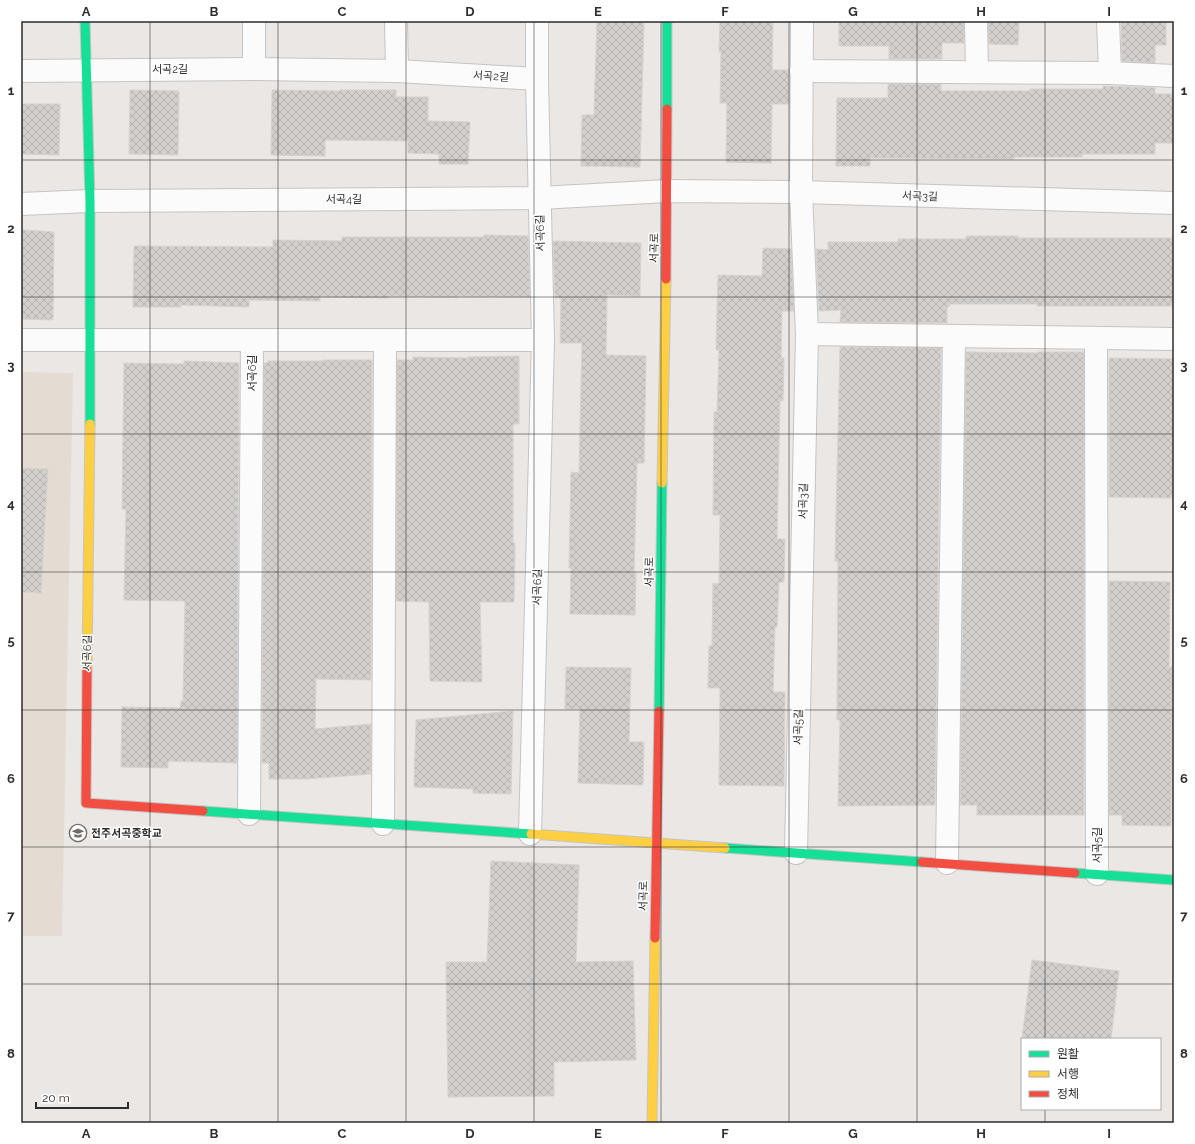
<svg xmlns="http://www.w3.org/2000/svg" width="1195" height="1144" font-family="Raleway,'Noto Sans KR',sans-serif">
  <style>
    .education { fill: #e4dcd3 }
    .building { fill: url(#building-cross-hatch); stroke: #d5d2d0 }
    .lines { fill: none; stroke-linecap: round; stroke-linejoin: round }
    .street-casing { stroke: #c5c4c4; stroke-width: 24 }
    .fast-casing { stroke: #c5c4c4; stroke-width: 11 }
    .slow-casing { stroke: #c5c4c4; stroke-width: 11 }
    .jam-casing { stroke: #c5c4c4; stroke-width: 11 }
    .street { stroke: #fcfbfb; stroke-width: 22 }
    .fast { stroke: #16e098; stroke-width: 9 }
    .slow { stroke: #ffcf43; stroke-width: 9 }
    .jam { stroke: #f24e42; stroke-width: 9 }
    .grid { fill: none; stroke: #2d2d2d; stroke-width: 1; stroke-opacity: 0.55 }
    .labels { text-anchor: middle; stroke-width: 3; stroke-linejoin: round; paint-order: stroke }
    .street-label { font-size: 11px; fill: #2d2d2d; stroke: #fff }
    .poi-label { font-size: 11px; font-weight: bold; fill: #2d2d2d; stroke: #fff; text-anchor: start }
    .neatline { fill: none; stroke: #2d2d2d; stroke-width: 1.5 }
    .grid-label { font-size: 13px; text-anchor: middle; font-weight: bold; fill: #2d2d2d }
  </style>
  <defs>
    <pattern id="building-cross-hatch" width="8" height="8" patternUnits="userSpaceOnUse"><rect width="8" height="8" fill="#d2cfcd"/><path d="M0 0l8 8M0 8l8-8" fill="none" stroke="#b5b2b0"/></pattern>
  </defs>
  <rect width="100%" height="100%" fill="#eae7e4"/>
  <!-- education -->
  <polygon class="education" points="21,372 73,373 62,936 21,936"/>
  <!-- building -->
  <g class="building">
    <polygon points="597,21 644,21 640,167 581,166 582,115 594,115"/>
    <polygon points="720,21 773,21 772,70 789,70 789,104 772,104 771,163 726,162 727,103 720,103 721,52 719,52"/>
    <polygon points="839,21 964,21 964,43 942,43 942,59 889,59 889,46 839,46"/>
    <polygon points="988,21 1019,21 1018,45 989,44"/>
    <polygon points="1121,21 1166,21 1166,45 1155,45 1155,63 1122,61"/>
    <polygon points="888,84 941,84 941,91 1030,91 1030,89 1103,89 1103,86 1155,88 1155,94 1174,94 1174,143 1155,143 1155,154 1082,154 1082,157 1014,157 1014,159 870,158 870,166 836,166 837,98 888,98"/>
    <polygon points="130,90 179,91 178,155 129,154"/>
    <polygon points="272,90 340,91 340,90 396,90 396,97 428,97 428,121 470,122 468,164 439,164 439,154 408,153 408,141 325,140 325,156 271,155"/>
    <polygon points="21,104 60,104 59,155 21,154"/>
    <polygon points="23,230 54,232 53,320 21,319"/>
    <polygon points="484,235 528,236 530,297 457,296 457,297 389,296 388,298 320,297 320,301 249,300 249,307 181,305 181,307 133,307 134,246 273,247 273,240 342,241 342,237 484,237"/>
    <polygon points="966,236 1018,236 1018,238 1174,238 1174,306 1037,306 1037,304 950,304 950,306 947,307 947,323 840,322 841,310 819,311 816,249 828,250 828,242 898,242 898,239 966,239"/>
    <polygon points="553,241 641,243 640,296 607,295 606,355 646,356 644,463 637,463 634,573 636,573 635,615 570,614 571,568 569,568 571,472 579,473 582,343 560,343 561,298 555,297"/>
    <polygon points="763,248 791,249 794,311 782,311 781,358 784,358 783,401 780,401 777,539 785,539 784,582 779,582 777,627 775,627 773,692 785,692 784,786 719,785 720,688 708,688 709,646 712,646 713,583 719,584 720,515 713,515 714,412 717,412 719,350 716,350 718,275 762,276"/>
    <polygon points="840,347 941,348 935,805 838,806 840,720 837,720 838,561 835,561"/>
    <polygon points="966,352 1038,353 1038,352 1084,352 1084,815 977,815 977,805 960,805"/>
    <polygon points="519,356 519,424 513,424 513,543 515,543 514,602 480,602 482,682 430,681 429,602 396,601 397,360 413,360 413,357 468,358 468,357"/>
    <polygon points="1109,358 1174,359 1173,498 1109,497"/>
    <polygon points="322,360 372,360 371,680 316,679 315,729 371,724 371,774 306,779 269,779 269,763 262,763 264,363 268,363 268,361 322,361"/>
    <polygon points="184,361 239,363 237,763 168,761 168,768 121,767 122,707 180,708 181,701 183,701 185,601 124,600 126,509 122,509 124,363 184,364"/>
    <polygon points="21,468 48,469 41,593 21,592"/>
    <polygon points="1109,581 1170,582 1169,667 1172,667 1171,826 1122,825 1122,815 1109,815"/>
    <polygon points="566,667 631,668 629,742 644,742 643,785 578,783 580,709 565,709"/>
    <polygon points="513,711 511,794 473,793 473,789 414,787 416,720"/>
    <polygon points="491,861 579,865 576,962 633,961 636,1060 554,1062 554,1096 448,1097 446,962 487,962"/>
    <polygon points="1032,960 1119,971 1111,1039 1022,1039"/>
  </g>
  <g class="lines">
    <defs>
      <g id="street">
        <polyline points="254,21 254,69"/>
        <polyline points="396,21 397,71"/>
        <polyline points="976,21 977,72"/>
        <polyline points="1108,21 1110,73"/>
        <polyline points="21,71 254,69 397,71 537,79 537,21"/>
        <polyline points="801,71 1110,73 1174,76"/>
        <polyline points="21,204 90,201 540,198 667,191 801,192 1174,203"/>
        <polyline points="807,334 1174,339"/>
        <polyline points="1096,338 1097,874"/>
        <polyline points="21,340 543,340"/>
        <polyline points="249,814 252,340"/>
        <polyline points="383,824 385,340"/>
        <polyline points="530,834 543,340 537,79"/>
        <polyline points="796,853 807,334 801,192 802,21"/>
        <polyline points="947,863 954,336"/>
      </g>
      <g id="fast">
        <polyline points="85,21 90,201 90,424"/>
        <polyline points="667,21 667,109"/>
        <polyline points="659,711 662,483"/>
        <polyline points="203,811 531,834"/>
        <polyline points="725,848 922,862"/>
        <polyline points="1075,873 1174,880"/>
      </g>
      <g id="slow">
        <polyline points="662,483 666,279"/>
        <polyline points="87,670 90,424"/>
        <polyline points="531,834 725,848"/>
        <polyline points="652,1123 655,938"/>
      </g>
      <g id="jam">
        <polyline points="666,279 667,109"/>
        <polyline points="87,670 86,803 203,811"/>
        <polyline points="922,862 1075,873"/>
        <polyline points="655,938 659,711"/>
      </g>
    </defs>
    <!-- street casing -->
    <use href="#street" class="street-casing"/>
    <!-- fast casing -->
    <use href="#fast" class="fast-casing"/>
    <!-- slow casing -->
    <use href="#slow" class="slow-casing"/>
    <!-- jam casing -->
    <use href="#jam" class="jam-casing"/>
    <!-- street -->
    <use href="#street" class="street"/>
    <!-- fast -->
    <use href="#fast" class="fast"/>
    <!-- slow -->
    <use href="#slow" class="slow"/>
    <!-- jam -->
    <use href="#jam" class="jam"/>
  </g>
  <!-- grid -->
  <path class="grid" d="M 150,21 L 150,1123M 278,21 L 278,1123M 406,21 L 406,1123M 534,21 L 534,1123M 661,21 L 661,1123M 789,21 L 789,1123M 917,21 L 917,1123M 1045,21 L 1045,1039M 21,160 L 1174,160M 21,297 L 1174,297M 21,434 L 1174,434M 21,572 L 1174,572M 21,710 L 1174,710M 21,847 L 1174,847M 21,984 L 1174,984M 1045,1109 L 1045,1123"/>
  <!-- icons -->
  <defs>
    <symbol id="school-ring" viewBox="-11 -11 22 22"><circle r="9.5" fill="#fff" stroke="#6f6e6d" stroke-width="1.5"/><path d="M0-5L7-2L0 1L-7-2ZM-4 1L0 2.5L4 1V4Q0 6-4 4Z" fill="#6f6e6d"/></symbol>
  </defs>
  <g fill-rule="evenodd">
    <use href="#school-ring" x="68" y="823" width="20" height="20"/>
  </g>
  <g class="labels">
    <!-- street labels -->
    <g class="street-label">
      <text x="170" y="73">서곡2길</text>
      <text transform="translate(491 76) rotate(3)" y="4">서곡2길</text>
      <text transform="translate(920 196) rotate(2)" y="4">서곡3길</text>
      <text x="344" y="203">서곡4길</text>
      <text transform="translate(540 233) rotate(-91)" y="4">서곡6길</text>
      <text transform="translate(654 248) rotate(-89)" y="4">서곡로</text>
      <text transform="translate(252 373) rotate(-90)" y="4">서곡6길</text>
      <text transform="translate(803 501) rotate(-89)" y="4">서곡3길</text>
      <text transform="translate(649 572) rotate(-89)" y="4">서곡로</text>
      <text transform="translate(537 587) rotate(-89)" y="4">서곡6길</text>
      <text transform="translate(87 653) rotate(-89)" y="4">서곡6길</text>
      <text transform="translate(798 727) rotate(-89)" y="4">서곡5길</text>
      <text transform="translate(1097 845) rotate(-90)" y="4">서곡5길</text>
      <text transform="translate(643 896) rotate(-89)" y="4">서곡로</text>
    </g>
    <!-- poi labels -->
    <g class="poi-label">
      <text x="91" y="837">전주서곡중학교</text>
    </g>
  </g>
  <!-- border -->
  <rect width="1195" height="1144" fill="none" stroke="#ffffff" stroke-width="44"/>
  <!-- legend -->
  <rect x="1021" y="1038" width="140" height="72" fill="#ffffff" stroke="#ababab"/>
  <rect x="1029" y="1051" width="20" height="6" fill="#16e098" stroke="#ababab"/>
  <text x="1057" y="1058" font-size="12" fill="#2d2d2d">원활</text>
  <rect x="1029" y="1071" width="20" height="6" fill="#ffcf43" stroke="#ababab"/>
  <text x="1057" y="1078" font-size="12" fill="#2d2d2d">서행</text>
  <rect x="1029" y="1091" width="20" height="6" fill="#f24e42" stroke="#ababab"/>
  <text x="1057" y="1098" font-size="12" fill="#2d2d2d">정체</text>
  <!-- scale -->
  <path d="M36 1102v6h92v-6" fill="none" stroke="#2d2d2d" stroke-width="2"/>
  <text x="42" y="1102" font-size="12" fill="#2d2d2d" stroke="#ffffff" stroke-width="3" paint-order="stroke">20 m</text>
  <rect x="22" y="22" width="1151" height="1100" class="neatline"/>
  <g class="grid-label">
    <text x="86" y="16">A</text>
    <text x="214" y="16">B</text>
    <text x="342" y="16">C</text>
    <text x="470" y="16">D</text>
    <text x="598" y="16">E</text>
    <text x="725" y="16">F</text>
    <text x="853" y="16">G</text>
    <text x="981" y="16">H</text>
    <text x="1109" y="16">I</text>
    <text x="11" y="95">1</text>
    <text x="1184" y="95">1</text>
    <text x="11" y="233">2</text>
    <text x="1184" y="233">2</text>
    <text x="11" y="370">3</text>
    <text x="1184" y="370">3</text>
    <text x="11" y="508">4</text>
    <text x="1184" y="508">4</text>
    <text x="11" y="645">5</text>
    <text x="1184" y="645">5</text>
    <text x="11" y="783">6</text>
    <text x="1184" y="783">6</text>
    <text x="11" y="920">7</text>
    <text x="1184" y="920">7</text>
    <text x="11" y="1058">8</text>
    <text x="1184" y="1058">8</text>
    <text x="86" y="1138">A</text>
    <text x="214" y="1138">B</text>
    <text x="342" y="1138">C</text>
    <text x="470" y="1138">D</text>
    <text x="598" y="1138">E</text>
    <text x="725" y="1138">F</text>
    <text x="853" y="1138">G</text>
    <text x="981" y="1138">H</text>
    <text x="1109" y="1138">I</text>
  </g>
</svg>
